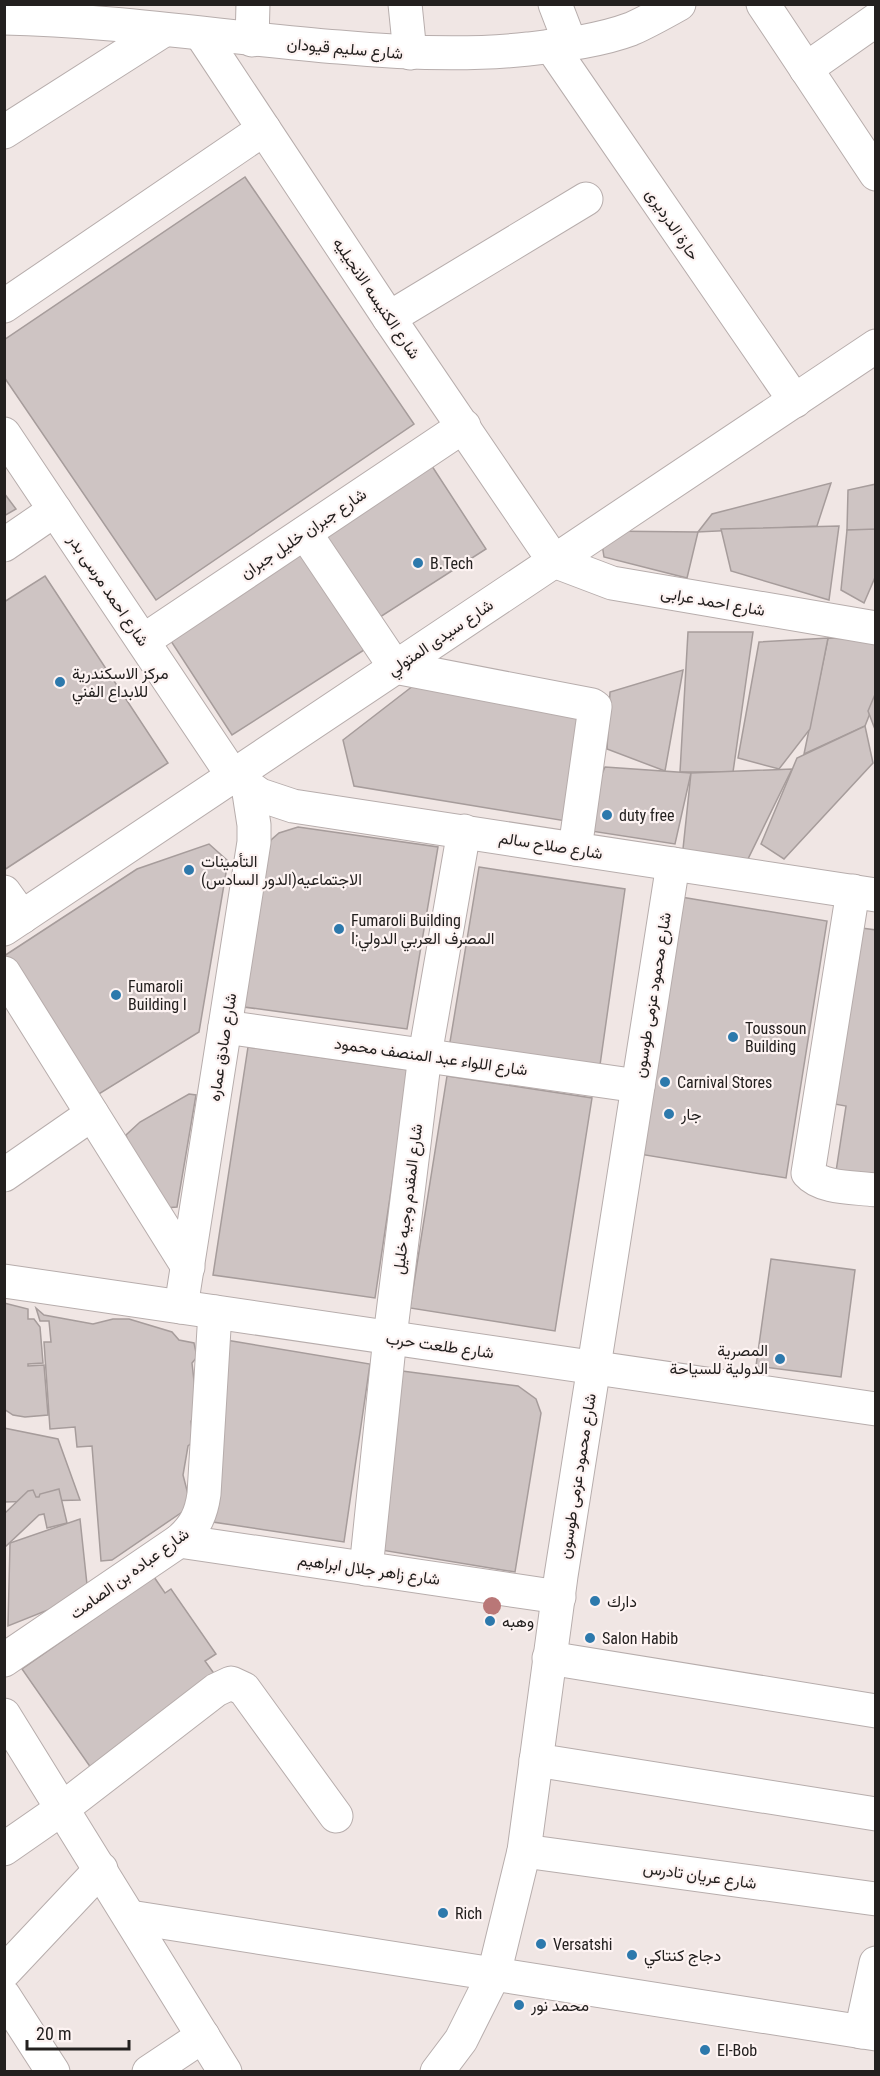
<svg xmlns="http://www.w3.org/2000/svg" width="880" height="2076" font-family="'Roboto Condensed',Vazirmatn,sans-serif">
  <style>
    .building { fill: #cec4c3; stroke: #a69c9b; stroke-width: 1.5 }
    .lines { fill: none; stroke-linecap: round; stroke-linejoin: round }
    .minor-casing { stroke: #b7adac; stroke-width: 35 }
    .major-casing { stroke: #b7adac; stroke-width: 35 }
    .minor { stroke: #fff; stroke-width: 33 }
    .major { stroke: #fff; stroke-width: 33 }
    .tree { fill: #b97777 }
    .poi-dot { fill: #2d79ac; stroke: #fdf3f2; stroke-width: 2 }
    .labels { text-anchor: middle; stroke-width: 4.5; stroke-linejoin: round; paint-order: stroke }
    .street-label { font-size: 16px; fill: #23201f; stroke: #fdf3f2 }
    .poi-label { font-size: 16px; fill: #23201f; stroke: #fdf3f2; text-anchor: start }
  </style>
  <rect width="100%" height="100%" fill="#f0e6e4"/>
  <!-- building -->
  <g class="building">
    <polygon points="245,177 414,424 156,600 4,377 4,340"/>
    <polygon points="428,460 486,549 377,619 319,531"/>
    <polygon points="831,483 817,526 698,532 712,514"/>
    <polygon points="876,484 876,531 847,530 848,490"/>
    <polygon points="4,493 16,509 4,516"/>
    <polygon points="839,526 829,600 731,571 721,529"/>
    <polygon points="876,529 876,575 864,603 841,590 847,530"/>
    <polygon points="600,531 698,532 687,578 604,557"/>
    <polygon points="300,553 364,650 232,735 169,638"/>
    <polygon points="45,576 168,763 4,870 4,602"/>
    <polygon points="688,632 753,632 733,772 680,772"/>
    <polygon points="828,638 876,640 876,698 865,726 804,754"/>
    <polygon points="828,638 810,729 779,769 738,758 759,642"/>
    <polygon points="683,670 665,771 607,749 610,692"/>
    <polygon points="422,679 583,707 566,821 354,786 343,740"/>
    <polygon points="876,692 876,732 868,711"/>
    <polygon points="865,726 873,763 784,859 761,844 797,758"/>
    <polygon points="605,767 691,773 675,844 578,829"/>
    <polygon points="792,769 745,865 683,849 691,773"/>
    <polygon points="298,827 438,847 407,1029 244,1007 267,851 271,840 279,833"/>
    <polygon points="209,844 228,861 199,1032 94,1097 4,959 4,956 137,869"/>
    <polygon points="479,867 625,889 599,1072 449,1048"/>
    <polygon points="681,897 827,921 786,1178 639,1154"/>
    <polygon points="854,927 876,930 876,1183 835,1178 846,1106 829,1103"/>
    <polygon points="248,1047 409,1070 375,1298 213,1275"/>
    <polygon points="447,1076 592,1098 555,1331 410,1308"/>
    <polygon points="189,1094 196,1095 177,1207 164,1208 128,1141 126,1135 140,1122"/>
    <polygon points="771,1259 855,1270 841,1377 756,1366"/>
    <polygon points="4,1303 28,1309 28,1319 34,1319 40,1327 43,1363 28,1364 28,1366 44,1365 48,1415 25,1417 13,1415 4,1409"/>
    <polygon points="36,1308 44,1315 93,1324 113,1319 129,1319 172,1332 179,1340 194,1343 197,1357 192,1363 198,1416 191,1421 193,1442 188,1446 183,1475 191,1506 112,1560 101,1561 92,1446 77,1447 75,1427 50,1429 44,1342 51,1342 49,1321 40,1321"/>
    <polygon points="220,1339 370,1364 344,1542 213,1522"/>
    <polygon points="402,1371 518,1386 536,1399 541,1413 515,1572 375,1549"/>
    <polygon points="4,1428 58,1439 80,1500 4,1502"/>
    <polygon points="59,1489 67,1523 47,1528 44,1514 39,1515 4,1548 4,1514 28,1491 33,1490 36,1497 39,1497 40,1494"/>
    <polygon points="80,1519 88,1594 8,1626 10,1543"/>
    <polygon points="154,1577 165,1593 171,1589 216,1654 205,1661 218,1679 91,1768 22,1669"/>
  </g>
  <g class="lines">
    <defs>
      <g id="minor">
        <polyline points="405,4 410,53"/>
        <polyline points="555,4 570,43"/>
        <polyline points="763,4 876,174"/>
        <path d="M 4,18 C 116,20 227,38 339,47 C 402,53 465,56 528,49 C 562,45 599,41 631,29 C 647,22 663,13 679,4"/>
        <polyline points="201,34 389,318 554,561"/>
        <polyline points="252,40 253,4"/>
        <polyline points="551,46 795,401"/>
        <polyline points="806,69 876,20"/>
        <polyline points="4,132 164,30"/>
        <polyline points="4,306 264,129"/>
        <polyline points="389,318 586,199"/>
        <polyline points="4,434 233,776"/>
        <polyline points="305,533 395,667 592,705 595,707 575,849"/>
        <polyline points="4,545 55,510"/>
        <polyline points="143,641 464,426"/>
        <path d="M 853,891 L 808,1173 C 822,1189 855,1187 876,1190"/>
        <polyline points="4,892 22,917"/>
        <polyline points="4,973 188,1267"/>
        <polyline points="225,1027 638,1086"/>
        <polyline points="4,1175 92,1114"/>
        <polyline points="4,1281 876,1409"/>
        <polyline points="181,1307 254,842 254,825 248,786"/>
        <polyline points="179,1541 559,1597"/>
        <polyline points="366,1569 390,1337 425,1055 464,831"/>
        <polyline points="549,1658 876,1711"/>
        <path d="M 4,1660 L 179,1541 C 195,1527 201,1515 204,1494 L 215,1312"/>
        <polyline points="4,1715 225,2072"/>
        <polyline points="536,1760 876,1814"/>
        <polyline points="4,1849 63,1808 216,1690 231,1683 244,1689 336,1816"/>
        <polyline points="524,1851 876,1899"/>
        <polyline points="130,1917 876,2034"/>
        <polyline points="4,1972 101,1869"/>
        <polyline points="4,1996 53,2072"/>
        <polyline points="861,2032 876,1963"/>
        <polyline points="149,2072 203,2036"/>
        <polyline points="437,2072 461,2040 494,1974 524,1851 561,1576 673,864"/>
      </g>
      <g id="major">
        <polyline points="554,561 612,583 876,628"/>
        <polyline points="233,776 260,795 293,806 876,895"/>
        <polyline points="4,929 876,346"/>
      </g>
    </defs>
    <!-- minor casing -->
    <use href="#minor" class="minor-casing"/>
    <!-- major casing -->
    <use href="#major" class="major-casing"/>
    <!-- minor -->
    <use href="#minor" class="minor"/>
    <!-- major -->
    <use href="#major" class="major"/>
  </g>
  <!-- trees -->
  <circle class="tree" cx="492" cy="1606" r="9"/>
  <!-- markers -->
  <g class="poi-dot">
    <circle cx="418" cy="563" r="6"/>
    <circle cx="60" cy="682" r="6"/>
    <circle cx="607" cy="815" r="6"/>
    <circle cx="189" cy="870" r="6"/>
    <circle cx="339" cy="929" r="6"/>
    <circle cx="116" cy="995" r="6"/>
    <circle cx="733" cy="1037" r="6"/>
    <circle cx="665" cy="1082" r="6"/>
    <circle cx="669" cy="1114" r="6"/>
    <circle cx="780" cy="1359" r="6"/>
    <circle cx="595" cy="1601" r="6"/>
    <circle cx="490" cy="1621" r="6"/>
    <circle cx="590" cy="1638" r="6"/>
    <circle cx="443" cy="1913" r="6"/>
    <circle cx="541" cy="1944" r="6"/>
    <circle cx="632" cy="1955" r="6"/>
    <circle cx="519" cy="2005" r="6"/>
    <circle cx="705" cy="2050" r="6"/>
  </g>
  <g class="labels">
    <!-- street labels -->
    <g class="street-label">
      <text transform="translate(345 48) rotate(5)" y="6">شارع سليم قيودان</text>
      <text transform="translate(673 224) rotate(56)" y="6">حارة الدرديرى</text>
      <text transform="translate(377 298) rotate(56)" y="6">شارع الكنيسه الانجيليه</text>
      <text transform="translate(303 533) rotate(-34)" y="6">شارع جبران خليل جبران</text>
      <text transform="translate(109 590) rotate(56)" y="6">شارع احمد مرسى بدر</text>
      <text transform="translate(713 601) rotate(10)" y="6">شارع احمد عرابى</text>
      <text transform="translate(440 637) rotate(-34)" y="6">شارع سيدى المتولي</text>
      <text transform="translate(551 845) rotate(9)" y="6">شارع صلاح سالم</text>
      <text transform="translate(652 995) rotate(-81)" y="6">شارع محمود عزمى طوسون</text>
      <text transform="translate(222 1047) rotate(-81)" y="6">شارع صادق عماره</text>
      <text transform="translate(431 1056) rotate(8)" y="6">شارع اللواء عبد المنصف محمود</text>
      <text transform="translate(407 1199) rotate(-83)" y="6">شارع المقدم وجيه خليل</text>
      <text transform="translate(440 1345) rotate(8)" y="6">شارع طلعت حرب</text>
      <text transform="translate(577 1476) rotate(-81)" y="6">شارع محمود عزمى طوسون</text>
      <text transform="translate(369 1569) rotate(8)" y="6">شارع زاهر جلال ابراهيم</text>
      <text transform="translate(129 1573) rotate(-36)" y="6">شارع عباده بن الصامت</text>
      <text transform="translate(700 1875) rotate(8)" y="6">شارع عريان تادرس</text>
    </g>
    <!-- poi labels -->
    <g class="poi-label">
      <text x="430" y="569">B.Tech</text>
      <text x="72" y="679">مركز الاسكندرية<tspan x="72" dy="18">للابداع الفني</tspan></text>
      <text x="619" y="821">duty free</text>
      <text x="201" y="867">التأمينات<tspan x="201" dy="18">الاجتماعيه(الدور السادس)</tspan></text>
      <text x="351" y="926">Fumaroli Building<tspan x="351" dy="18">I;المصرف العربي الدولي</tspan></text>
      <text x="128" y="992">Fumaroli<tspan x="128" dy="18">Building I</tspan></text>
      <text x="745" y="1034">Toussoun<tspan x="745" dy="18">Building</tspan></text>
      <text x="677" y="1088">Carnival Stores</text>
      <text x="681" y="1120">جار</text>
      <text x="768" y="1356" text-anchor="end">المصرية<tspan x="768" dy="18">الدولية للسياحة</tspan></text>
      <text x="607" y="1607">دارك</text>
      <text x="502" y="1627">وهبه</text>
      <text x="602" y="1644">Salon Habib</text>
      <text x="455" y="1919">Rich</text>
      <text x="553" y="1950">Versatshi</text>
      <text x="644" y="1961">دجاج كنتاكي</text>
      <text x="531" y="2011">محمد نور</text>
      <text x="717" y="2056">El-Bob</text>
    </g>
  </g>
  <!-- border -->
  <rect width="880" height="2076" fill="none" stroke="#23201f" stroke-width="12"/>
  <!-- scale -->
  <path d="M27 2040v9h102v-9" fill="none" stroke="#23201f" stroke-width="3"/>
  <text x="36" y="2040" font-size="18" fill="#23201f" stroke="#fdf3f2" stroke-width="4.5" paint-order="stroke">20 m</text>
</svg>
